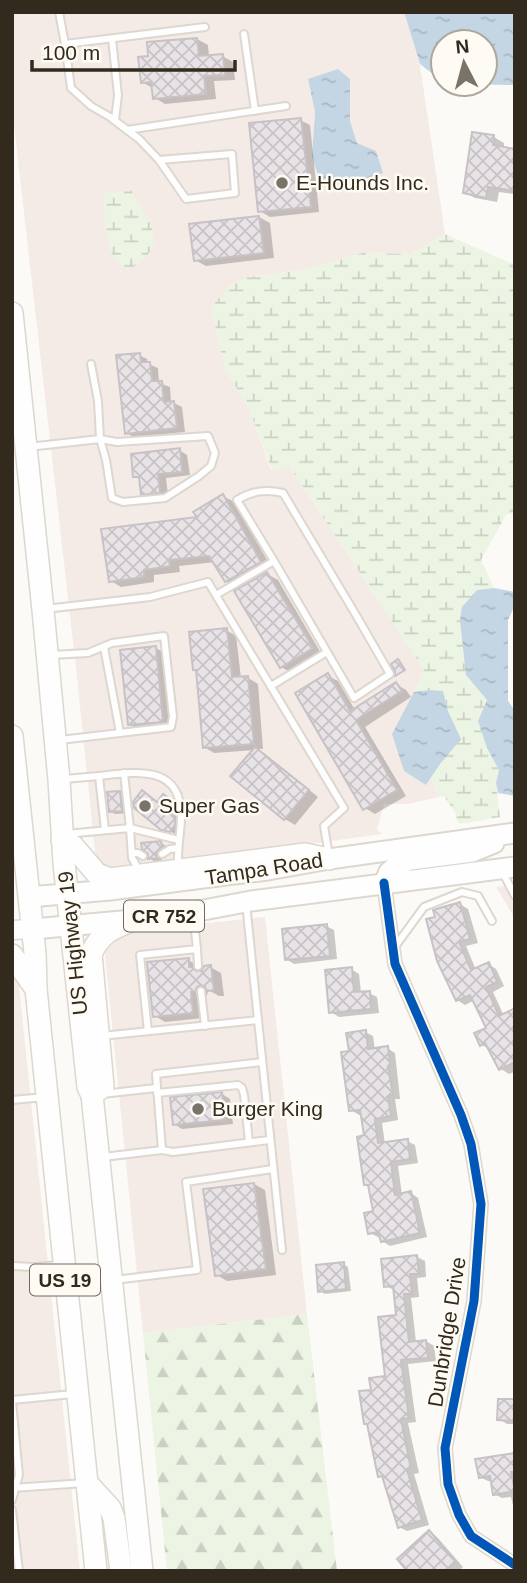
<svg xmlns="http://www.w3.org/2000/svg" width="527" height="1583" font-family="Arial,sans-serif">
  <style>
    .commercial { fill: #f5ebe6; fill-rule: evenodd }
    .forest { fill: url(#forest-firs) }
    .wetland { fill: url(#wetland-marsh) }
    .water { fill: url(#water-ripples) }
    .shadow { fill: #0003 }
    .building { fill: url(#building-cross-hatch); stroke: #c8c2c6; stroke-width: 2 }
    .lines { fill: none; stroke-linecap: round; stroke-linejoin: round }
    .service-casing { stroke: #dcd7cf; stroke-width: 10 }
    .minor-casing { stroke: #dcd7cf; stroke-width: 16 }
    .secondary-casing { stroke: #dcd7cf; stroke-width: 21 }
    .primary-casing { stroke: #dcd7cf; stroke-width: 23 }
    .trunk-casing { stroke: #dcd7cf; stroke-width: 24 }
    .service { stroke: #fffefe; stroke-width: 6 }
    .minor { stroke: #fffefe; stroke-width: 12 }
    .secondary { stroke: #fffefe; stroke-width: 18 }
    .primary { stroke: #fffefe; stroke-width: 19 }
    .trunk { stroke: #fffefe; stroke-width: 21 }
    .cycleway-casing { stroke: #fefbf4; stroke-width: 13 }
    .cycleway { stroke: #0057b8; stroke-width: 9 }
    .poi-dot { fill: #797369; stroke: #fefbf4; stroke-width: 2.5 }
    .labels { text-anchor: middle; stroke-width: 5; stroke-linejoin: round; paint-order: stroke }
    .shield { fill: #fefbf4; stroke: #6f695e; stroke-width: 2 }
    .shield-label { font-size: 19px; font-weight: bold; fill: #322b1d }
    .poi-label { font-size: 21px; fill: #322b1d; stroke: #fefbf4; text-anchor: start }
    .street-label { font-size: 21px; fill: #322b1d; stroke: #fefbf4 }
  </style>
  <defs>
    <pattern id="forest-firs" width="22" height="20" patternUnits="userSpaceOnUse" patternTransform="scale(1.75)"><rect width="22" height="20" fill="#ecf4e3"/><path d="M5 1l3.5 6h-7zM16 11l3.5 6h-7z" fill="#cbd1c2"/></pattern>
    <pattern id="wetland-marsh" width="20" height="14" patternUnits="userSpaceOnUse" patternTransform="scale(1.75)"><rect width="20" height="14" fill="#ecf4e3"/><path d="M1 5h8M5 5V1M11 12h8M15 12V8" fill="none" stroke="#cbd1c2"/></pattern>
    <pattern id="water-ripples" width="26" height="14" patternUnits="userSpaceOnUse" patternTransform="scale(1.75)"><rect width="26" height="14" fill="#c4d5e3"/><path d="M2 4q2-2 4 0t4 0M15 11q2-2 4 0t4 0" fill="none" stroke="#a9b7c2"/></pattern>
    <pattern id="building-cross-hatch" width="8" height="8" patternUnits="userSpaceOnUse" patternTransform="scale(1.75)"><rect width="8" height="8" fill="#e8e3e6"/><path d="M0 0l8 8M0 8l8-8" fill="none" stroke="#c7c3c5"/></pattern>
  </defs>
  <rect width="100%" height="100%" fill="#fcfaf6"/>
  <!-- commercial -->
  <g class="commercial">
    <path d="M 12,12 L 404,12 L 420,65 L 445,234 L 411,254 L 363,253 L 304,270 L 248,277 L 211,308 L 225,368 L 250,411 L 271,470 L 290,467 L 424,670 L 407,709 L 393,734 L 425,785 L 431,778 L 439,797 L 408,804 L 384,804 L 377,830 L 382,834 L 116,871 L 108,869 L 96,861 L 75,659 L 12,108 ZM 308,79 L 350,79 L 350,121 L 357,143 L 312,157 L 315,112 Z"/>
    <polygon points="515,884 515,919 496,887"/>
    <polygon points="265,917 307,1314 143,1333 104,945 127,931"/>
    <polygon points="12,967 18,976 80,1571 12,1571"/>
  </g>
  <!-- forest -->
  <polygon class="forest" points="307,1314 337,1571 167,1571 143,1333"/>
  <!-- wetland -->
  <g class="wetland">
    <path d="M 131,190 C 136,200 151,221 153,231 C 157,250 143,263 127,270 L 112,255 L 105,226 L 104,193 Z"/>
    <polygon points="445,234 515,265 515,513 506,515 481,560 494,588 477,590 479,689 487,700 478,721 487,748 499,770 496,783 500,817 459,824 455,816 456,814 444,796 439,797 431,778 440,764 451,717 448,711 443,692 429,690 414,692 424,670 290,467 272,470 250,411 225,368 211,308 229,286 248,277 304,270 363,253 411,254"/>
  </g>
  <!-- water -->
  <g class="water">
    <polygon points="404,12 515,12 515,85 457,84 485,84 485,42 443,42 443,82 420,64"/>
    <polygon points="338,69 350,79 350,121 357,143 376,151 383,173 351,184 322,186 312,157 315,112 308,79"/>
    <polygon points="494,588 515,592 515,605 508,620 508,701 515,711 515,796 498,793 496,783 499,770 487,748 478,721 487,700 466,675 460,620 462,607 477,590"/>
    <polygon points="429,690 443,691 448,711 461,739 440,764 426,785 404,771 392,734 414,692"/>
  </g>
  <!-- shadow -->
  <g class="shadow">
    <polygon points="197,39 208,45 209,57 222,56 233,62 235,80 214,81 216,99 165,104 155,98 154,89 142,82 150,58"/>
    <polygon points="300,120 310,125 319,212 270,217 260,211"/>
    <polygon points="494,137 504,143 504,149 515,151 515,194 499,192 497,202 475,198 464,192"/>
    <polygon points="259,217 270,223 274,258 206,266 195,260"/>
    <polygon points="139,355 147,359 148,364 158,368 159,383 170,387 171,403 174,403 182,407 185,432 134,437 126,433"/>
    <polygon points="179,450 187,455 190,475 166,478 168,496 151,498 143,493 142,480 135,476"/>
    <polygon points="223,496 234,502 271,567 237,587 226,581 215,562 179,566 180,572 154,575 154,582 121,587 111,581 199,518"/>
    <polygon points="267,574 278,580 322,655 292,673 281,667"/>
    <polygon points="226,630 236,636 241,678 248,678 258,684 263,749 256,749 266,755 318,797 295,825 285,819 255,750 214,753 204,747"/>
    <polygon points="156,648 166,654 173,727 140,731 129,724"/>
    <polygon points="328,676 338,681 355,710 396,684 406,690 411,697 365,727 406,796 375,814 365,808"/>
    <polygon points="143,792 159,803 172,801 181,808 178,835 162,828"/>
    <polygon points="120,793 125,795 127,813 115,814 110,811"/>
    <polygon points="161,843 166,846 166,851 161,857 162,860 154,861 149,858"/>
    <polygon points="460,904 468,909 478,943 466,946 476,970 488,964 496,969 504,986 493,992 504,1016 515,1010 515,1074 514,1072 509,1074 501,1069 489,1049 482,1045 488,1028 475,1000 465,1005 457,1000 439,960"/>
    <polygon points="326,926 334,930 337,959 294,964 286,959"/>
    <polygon points="188,960 199,966 200,973 210,967 221,973 224,996 219,996 210,991 208,992 206,997 201,998 203,1018 165,1022 155,1016"/>
    <polygon points="351,969 359,974 361,993 369,993 377,997 379,1013 339,1017 331,1012"/>
    <polygon points="365,1032 373,1036 375,1050 387,1048 395,1053 400,1099 395,1099 398,1120 382,1123 385,1144 407,1141 415,1145 418,1163 398,1166 402,1195 411,1193 418,1198 427,1237 390,1246 382,1241 381,1237 378,1237 370,1233 375,1212 369,1186 366,1184 366,1137 363,1114 359,1115 351,1110 351,1053"/>
    <polygon points="222,1094 230,1099 233,1124 182,1129 174,1124"/>
    <polygon points="254,1184 265,1190 276,1275 227,1281 217,1275"/>
    <polygon points="417,1257 425,1261 426,1277 417,1278 419,1297 411,1298 416,1342 426,1341 434,1346 436,1361 408,1364 416,1422 408,1423 419,1473 414,1474 429,1525 407,1531 399,1527 385,1478 380,1476 369,1425 366,1423 373,1391 387,1378 397,1317 394,1290 386,1286"/>
    <polygon points="343,1264 348,1267 351,1291 325,1294 320,1291"/>
    <polygon points="515,1401 515,1424 507,1424 499,1419"/>
    <polygon points="515,1454 515,1514 511,1497 502,1498 494,1494 492,1481 488,1481 480,1477"/>
    <polygon points="429,1532 437,1537 463,1567 459,1571 410,1571"/>
  </g>
  <!-- building -->
  <g class="building">
    <polygon points="197,38 199,56 223,54 225,75 204,76 206,94 153,99 151,82 141,83 138,57 148,56 147,42"/>
    <polygon points="301,118 311,207 258,212 249,123"/>
    <polygon points="472,132 494,135 493,145 515,149 515,191 488,187 486,198 463,193"/>
    <polygon points="259,216 264,253 194,261 189,224"/>
    <polygon points="140,353 141,362 150,362 152,381 162,381 164,402 174,401 177,428 125,434 116,355"/>
    <polygon points="180,448 182,472 158,474 160,493 141,495 139,477 133,477 131,454"/>
    <polygon points="223,494 261,562 225,582 209,556 169,560 170,566 144,570 144,577 109,582 101,529 197,517 193,512"/>
    <polygon points="267,572 313,648 280,668 234,591"/>
    <polygon points="227,628 232,677 248,676 254,744 203,748 196,670 193,670 189,632"/>
    <polygon points="156,646 163,722 128,725 120,650"/>
    <polygon points="398,659 405,670 395,676 395,672 391,664"/>
    <polygon points="328,673 350,711 396,682 402,691 356,720 397,790 363,810 295,693"/>
    <polygon points="255,747 309,790 284,820 230,776"/>
    <polygon points="142,790 157,802 163,794 174,802 175,810 172,814 175,816 175,825 170,832 161,830 134,808 133,802"/>
    <polygon points="120,791 122,811 109,812 107,792"/>
    <polygon points="161,841 162,847 156,854 158,858 148,859 148,854 142,849 141,843"/>
    <polygon points="460,902 470,939 459,942 471,970 489,962 497,982 486,987 499,1016 515,1008 515,1062 499,1070 485,1043 480,1046 474,1033 486,1028 470,995 456,1001 437,961 426,919 435,917 433,910"/>
    <polygon points="327,924 330,956 285,960 282,929"/>
    <polygon points="189,958 189,967 192,967 196,971 202,970 204,966 211,965 214,990 207,991 205,987 201,985 197,987 195,992 191,992 193,1013 153,1017 147,962"/>
    <polygon points="352,967 354,992 370,991 371,1009 329,1013 325,970"/>
    <polygon points="366,1030 368,1049 388,1046 390,1065 388,1066 393,1095 388,1096 391,1116 375,1119 378,1143 408,1139 410,1159 391,1162 395,1195 411,1191 420,1233 381,1242 378,1232 368,1234 364,1213 373,1211 368,1185 364,1185 357,1137 364,1135 360,1110 349,1111 341,1052 349,1051 346,1033"/>
    <polygon points="222,1092 225,1120 173,1125 170,1097"/>
    <polygon points="254,1183 266,1269 215,1276 203,1189"/>
    <polygon points="417,1255 419,1274 410,1274 412,1294 404,1294 409,1342 426,1340 428,1358 401,1360 409,1418 401,1419 411,1469 407,1470 422,1520 398,1528 382,1476 378,1477 367,1424 364,1424 359,1391 371,1390 369,1378 385,1376 378,1317 396,1315 393,1286 384,1287 381,1259"/>
    <polygon points="344,1262 346,1289 318,1292 316,1265"/>
    <polygon points="498,1399 515,1399 515,1421 497,1420"/>
    <polygon points="515,1453 515,1472 511,1472 515,1491 493,1495 490,1476 479,1478 475,1459"/>
    <polygon points="429,1530 456,1562 446,1571 407,1571 397,1559"/>
  </g>
  <g class="lines">
    <defs>
      <g id="service">
        <polyline points="59,12 65,44 71,88 91,106 110,117 139,139 159,160 186,199 235,193 232,154 159,160"/>
        <polyline points="244,34 255,111"/>
        <polyline points="112,39 118,95 115,120"/>
        <polyline points="65,44 205,27"/>
        <polyline points="127,130 286,106"/>
        <polyline points="28,447 100,439 106,460 112,498 123,502 165,498 199,476 211,466 215,453 208,436 117,442 100,439 98,401 91,364"/>
        <path d="M 216,595 L 274,561 L 237,500 C 252,491 265,489 283,493 L 356,615 L 390,674 L 354,698 L 274,561"/>
        <polyline points="45,609 150,597 208,582 344,808 324,826 329,856"/>
        <polyline points="104,647 120,733"/>
        <polyline points="51,655 88,653 112,643 164,636 173,717 171,727 60,740"/>
        <polyline points="271,686 327,652"/>
        <polyline points="124,773 130,828 179,840"/>
        <path d="M 99,776 C 136,772 181,764 181,816 C 181,833 177,849 178,866"/>
        <polyline points="64,779 99,776 105,830"/>
        <polyline points="66,834 130,828 132,858 139,870"/>
        <polyline points="132,853 138,853 143,856"/>
        <polyline points="162,854 170,849 178,848"/>
        <polyline points="503,873 515,896"/>
        <polyline points="246,903 258,1020"/>
        <polyline points="394,948 424,907 462,892 478,896 492,921"/>
        <polyline points="197,949 198,966"/>
        <polyline points="201,991 205,1026"/>
        <polyline points="148,1031 140,955 197,949 193,913"/>
        <polyline points="101,1036 258,1020 282,1250"/>
        <polyline points="157,1093 238,1085 242,1088 244,1095 249,1142"/>
        <polyline points="102,1094 156,1088"/>
        <polyline points="12,1100 45,1097"/>
        <polyline points="162,1150 156,1074 262,1062"/>
        <polyline points="103,1157 162,1150 173,1152 269,1140"/>
        <polyline points="12,1266 35,1267 59,1265"/>
        <polyline points="114,1280 197,1270 186,1182 273,1169"/>
        <polyline points="12,1400 73,1394"/>
        <polyline points="12,1402 19,1475 12,1500"/>
        <polyline points="12,1488 85,1483"/>
        <polyline points="12,1510 19,1571"/>
      </g>
      <polyline id="minor" points="384,883 395,964 461,1115 471,1144 481,1204 474,1301 445,1448 448,1484 459,1515 471,1536 515,1565"/>
      <polyline id="secondary" points="12,930 33,929"/>
      <g id="primary">
        <polyline points="384,883 389,872 396,866 410,860 472,852 494,843"/>
        <polyline points="29,897 110,890 226,875 268,870 329,859 515,833"/>
        <polyline points="33,929 133,920 193,912 251,901 515,867"/>
      </g>
      <g id="trunk">
        <polyline points="12,313 43,610 59,780 64,863 88,1087 92,1095 142,1571"/>
        <polyline points="12,736 35,953 36,989 96,1571"/>
        <polyline points="62,840 73,846 97,874 110,879 305,854 329,859"/>
        <polyline points="12,955 36,989"/>
        <path d="M 92,1095 L 103,1086 L 91,954 C 101,932 112,929 133,920"/>
        <polyline points="87,1483 110,1508 114,1518 121,1571"/>
      </g>
    </defs>
    <!-- service casing -->
    <use href="#service" class="service-casing"/>
    <!-- minor casing -->
    <use href="#minor" class="minor-casing"/>
    <!-- secondary casing -->
    <use href="#secondary" class="secondary-casing"/>
    <!-- primary casing -->
    <use href="#primary" class="primary-casing"/>
    <!-- trunk casing -->
    <use href="#trunk" class="trunk-casing"/>
    <!-- service -->
    <use href="#service" class="service"/>
    <!-- minor -->
    <use href="#minor" class="minor"/>
    <!-- secondary -->
    <use href="#secondary" class="secondary"/>
    <!-- primary -->
    <use href="#primary" class="primary"/>
    <!-- trunk -->
    <use href="#trunk" class="trunk"/>
    <defs>
      <polyline id="cycleway" points="384,883 395,964 461,1115 471,1144 481,1204 474,1301 445,1448 448,1484 459,1515 471,1536 515,1565"/>
    </defs>
    <!-- cycleway casing -->
    <use href="#cycleway" class="cycleway-casing"/>
    <!-- cycleway -->
    <use href="#cycleway" class="cycleway"/>
  </g>
  <!-- markers -->
  <g class="poi-dot">
    <circle cx="282" cy="183" r="7"/>
    <circle cx="145" cy="806" r="7"/>
    <circle cx="198" cy="1109" r="7"/>
  </g>
  <g class="labels">
    <!-- shield labels -->
    <g class="shield">
      <rect x="124" y="900.5" width="80" height="31" rx="5"/>
      <rect x="30" y="1264.5" width="70" height="31" rx="5"/>
    </g>
    <g class="shield-label">
      <text x="164" y="923">CR 752</text>
      <text x="65" y="1287">US 19</text>
    </g>
    <!-- poi labels -->
    <g class="poi-label">
      <text x="296" y="190">E-Hounds Inc.</text>
      <text x="159" y="813">Super Gas</text>
      <text x="212" y="1116">Burger King</text>
    </g>
    <!-- street labels -->
    <g class="street-label">
      <text transform="translate(264 869) rotate(-9)" y="7">Tampa Road</text>
      <text transform="translate(73 943) rotate(-96)" y="7">US Highway 19</text>
      <text transform="translate(447 1332) rotate(-81)" y="7">Dunbridge Drive</text>
    </g>
  </g>
  <!-- border -->
  <rect width="527" height="1583" fill="none" stroke="#322b1d" stroke-width="28"/>
  <!-- north arrow -->
  <g transform="translate(464 63) rotate(354)"><circle r="33" fill="#fefbf4" stroke="#aca89e" stroke-width="2"/>
  <path d="M0-5L12 26L0 18L-12 26Z" fill="#797369"/>
  <text y="-10" font-size="19" font-weight="bold" text-anchor="middle" fill="#322b1d">N</text>
  </g>
  <!-- scale -->
  <path d="M32 60v10h203v-10" fill="none" stroke="#322b1d" stroke-width="3.5"/>
  <text x="42" y="60" font-size="21" fill="#322b1d" stroke="#fefbf4" stroke-width="5" paint-order="stroke">100 m</text>
</svg>
